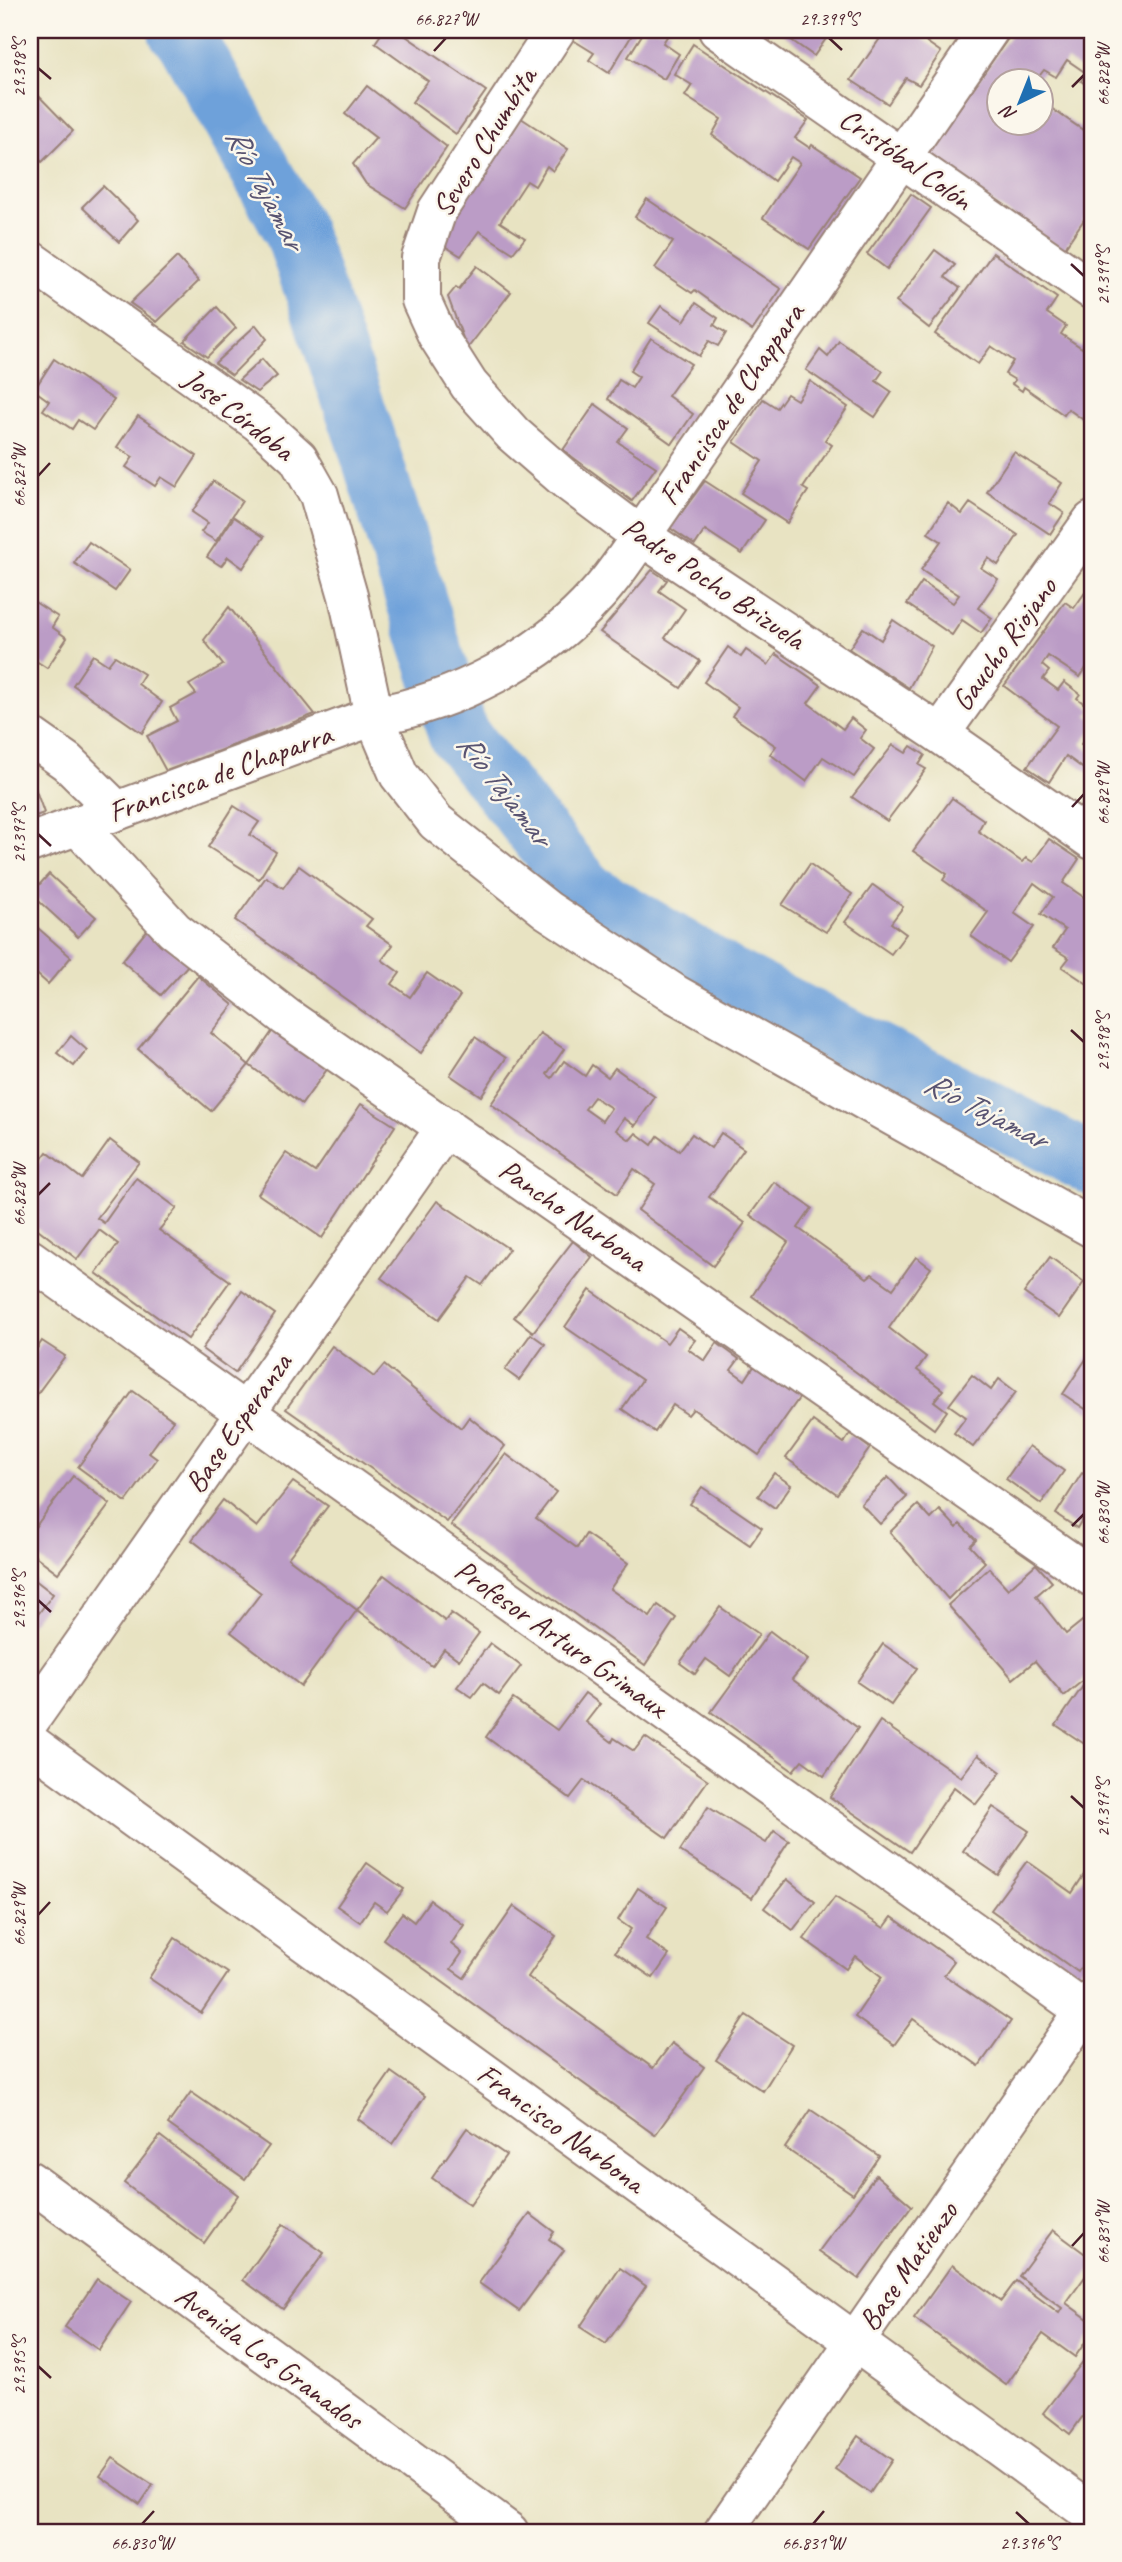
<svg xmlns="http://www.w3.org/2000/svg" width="1122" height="2562" font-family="Caveat,sans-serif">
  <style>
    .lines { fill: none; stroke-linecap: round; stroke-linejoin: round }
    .river { stroke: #6ea1da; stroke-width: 61 }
    .building { fill: #bb9cc6; fill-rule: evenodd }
    .minor-casing { stroke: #998176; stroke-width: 42 }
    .minor { stroke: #fff; stroke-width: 38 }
    .ticks { fill: none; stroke: #4a1f2b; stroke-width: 2.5 }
    .labels { text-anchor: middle; stroke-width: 5; stroke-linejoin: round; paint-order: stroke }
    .street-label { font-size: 30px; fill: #4a1f2b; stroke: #fbf7ec }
    .water-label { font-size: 32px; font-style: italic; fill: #585371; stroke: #fbf7ec }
    .neatline { fill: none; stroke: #4a1f2b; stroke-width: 2.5 }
    .ticks-label { font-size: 18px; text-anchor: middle; fill: #4a1f2b }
  </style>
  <rect width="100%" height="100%" fill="#fbf7ec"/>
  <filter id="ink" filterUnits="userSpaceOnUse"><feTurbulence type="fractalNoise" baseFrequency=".0143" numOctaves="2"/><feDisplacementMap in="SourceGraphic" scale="14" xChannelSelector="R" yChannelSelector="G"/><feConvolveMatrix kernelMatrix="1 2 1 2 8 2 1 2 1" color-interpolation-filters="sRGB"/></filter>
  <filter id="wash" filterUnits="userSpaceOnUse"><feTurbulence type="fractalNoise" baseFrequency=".00686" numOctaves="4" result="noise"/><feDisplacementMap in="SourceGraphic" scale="28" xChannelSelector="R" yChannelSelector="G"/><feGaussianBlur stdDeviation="1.57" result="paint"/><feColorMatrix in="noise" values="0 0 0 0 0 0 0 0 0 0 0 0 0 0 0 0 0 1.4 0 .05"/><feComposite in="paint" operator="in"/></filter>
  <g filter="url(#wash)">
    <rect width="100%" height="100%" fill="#e8e3c2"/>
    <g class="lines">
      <!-- river -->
      <polyline class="river" points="178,30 187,40 294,230 366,440 458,734 586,892 726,976 1092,1165"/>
    </g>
    <g id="blocks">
      <!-- building -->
      <g class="building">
        <polygon points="384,30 397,30 486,91 456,134 412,102 428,81 375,43"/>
        <polygon points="580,30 635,30 609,73 589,60 594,53 573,40"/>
        <polygon points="645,30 671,30 663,43 679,54 664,79 628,57"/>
        <polygon points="777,30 832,30 814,56"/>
        <polygon points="886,30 909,30 941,52 919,85 906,78 888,104 851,80"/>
        <polygon points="1014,30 1038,30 1044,34 1047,30 1092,30 1092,89 1081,81 1086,73 1067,60 1056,77 1044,70 1036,80 999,80 999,122 1042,122 1042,102 1083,130 1092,117 1092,208 1063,250 925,157"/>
        <polygon points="693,44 808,120 795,138 810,148 812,145 860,177 809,249 763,218 800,163 791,157 774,181 712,135 721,119 685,96 692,85 674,74"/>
        <polygon points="367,86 447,147 405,208 366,184 353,164 376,138 345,114"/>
        <polygon points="30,87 73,131 42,162 30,150"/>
        <polygon points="521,118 568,149 553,171 547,166 535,186 527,181 500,222 525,238 513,253 479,231 461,256 443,245 443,232"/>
        <polygon points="103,186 138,220 119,242 82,207"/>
        <polygon points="911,194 931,208 887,269 867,254"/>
        <polygon points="647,199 781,289 752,331 695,290 692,293 655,268 673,242 635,217"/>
        <polygon points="935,250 955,265 945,277 960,288 929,328 896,302"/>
        <polygon points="993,253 1057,298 1047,313 1066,326 1061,334 1082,348 1086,341 1092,346 1092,426 1068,409 1064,415 1024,387 1022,391 1012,384 1015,380 1005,374 1013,361 991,346 978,364 935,334"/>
        <polygon points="177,257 199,281 157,322 130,303"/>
        <polygon points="477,266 511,292 467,349 448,297 456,287 459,289"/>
        <polygon points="696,303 718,318 714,325 726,333 718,346 709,341 699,356 649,323 661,306 684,321"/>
        <polygon points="217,307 236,328 207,357 184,341"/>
        <polygon points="256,325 267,339 232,375 215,363"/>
        <polygon points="651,338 691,364 668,396 693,414 672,444 608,399 619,380 632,388 639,377 630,371"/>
        <polygon points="839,341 883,371 876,381 892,392 875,417 806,370 820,350 828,357"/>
        <polygon points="54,359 114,400 93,430 78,420 72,429 43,410 49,401 34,390"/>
        <polygon points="262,359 277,376 257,392 239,380"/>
        <polygon points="810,381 848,407 825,440 832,445 803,488 808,491 787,523 741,493 762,461 734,442 763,399 777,408 787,394 797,400"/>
        <polygon points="595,404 628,428 618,442 656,467 632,501 563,450"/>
        <polygon points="138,416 197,456 177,487 161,477 155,486 126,467 133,457 117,447"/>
        <polygon points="1014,452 1062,483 1049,503 1064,513 1050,534 987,492"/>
        <polygon points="213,481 242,501 216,541 201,532 208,523 192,512"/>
        <polygon points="705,481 765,520 742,554 705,530 695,545 670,528"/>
        <polygon points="948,503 962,514 970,503 1018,535 998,565 988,558 981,568 998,579 978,608 992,618 981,633 962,620 952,635 907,604 922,582 953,603 959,595 921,570 941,541 928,533"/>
        <polygon points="234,517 264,537 243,568 228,557 221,566 207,557"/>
        <polygon points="89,542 130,570 115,591 74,563"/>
        <polygon points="652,570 667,580 659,591 685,609 665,638 700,661 681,688 600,632"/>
        <polygon points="1089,587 1092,590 1092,659 1080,677 1048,656 1042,665 1049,671 1043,679 1058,690 1064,682 1080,694 1077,698 1092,710 1087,715 1092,719 1092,729 1081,744 1092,753 1092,775 1066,756 1049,782 1027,767 1057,726 1004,686 1065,602 1074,608"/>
        <polygon points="30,599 58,617 52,627 67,638 47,668 30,657"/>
        <polygon points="229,607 315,714 166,771 147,736 177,721 170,708 196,694 189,685 223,665 204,640"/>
        <polygon points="893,620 932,646 909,688 849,649 863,628 881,640"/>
        <polygon points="728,647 741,657 746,650 768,665 776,654 821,685 808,703 843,729 851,718 866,730 860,738 874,749 854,777 823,757 806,781 770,754 776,746 732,716 738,707 704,682"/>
        <polygon points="93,655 108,665 115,656 144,674 138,684 162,702 142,733 73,685"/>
        <polygon points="893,745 906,753 911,746 925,755 919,765 926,769 887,821 852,797"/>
        <polygon points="34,785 44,813 30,818 30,787"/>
        <polygon points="952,798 984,820 978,831 1022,862 1026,858 1033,862 1049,839 1079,859 1063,883 1088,900 1092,893 1092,987 1062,967 1069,958 1053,948 1065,930 1041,914 1053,897 1034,883 1014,913 1034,927 1008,962 971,936 988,912 943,880 947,874 913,851"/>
        <polygon points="234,806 259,822 250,835 276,852 259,879 208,847"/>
        <polygon points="810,864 852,894 826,932 782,905"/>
        <polygon points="299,866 372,919 366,926 393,945 382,960 400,973 392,984 410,997 427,973 460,996 421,1053 235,920 266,877 283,888"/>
        <polygon points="49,874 96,917 78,937 31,894"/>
        <polygon points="873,885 903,907 891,923 906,934 891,954 845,922"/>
        <polygon points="30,921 71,957 48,984 30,968"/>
        <polygon points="148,929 189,964 161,995 122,961"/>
        <polygon points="198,976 233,1005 211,1033 249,1065 211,1111 138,1049"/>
        <polygon points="274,1029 328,1068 302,1104 249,1065"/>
        <path d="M 540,1033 L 564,1049 L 547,1074 L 552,1078 L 564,1061 L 585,1076 L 592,1065 L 608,1077 L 615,1068 L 655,1097 L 635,1126 L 624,1118 L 616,1130 L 630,1140 L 636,1133 L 652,1145 L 658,1136 L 679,1151 L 692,1134 L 711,1148 L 721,1133 L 744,1149 L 709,1197 L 745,1223 L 713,1266 L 638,1210 L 655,1184 L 634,1169 L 617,1194 L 491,1104 ZM 594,1097 L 611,1108 L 602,1121 L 585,1109 Z"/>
        <polygon points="71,1036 87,1050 74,1066 57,1053"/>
        <polygon points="475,1037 506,1058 481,1096 450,1075"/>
        <polygon points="361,1104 395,1126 322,1238 258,1194 286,1153 315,1172"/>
        <polygon points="110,1140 139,1162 97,1218 104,1223 136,1178 177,1208 159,1230 230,1281 188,1339 96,1273 118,1244 99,1230 77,1259 30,1223 30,1163 35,1168 47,1152 82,1179"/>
        <polygon points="774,1182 812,1208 798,1228 867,1278 872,1274 893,1289 916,1257 931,1268 889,1328 926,1357 917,1370 943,1390 934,1401 947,1411 934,1429 752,1296 788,1242 750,1215"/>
        <polygon points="437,1201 509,1249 482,1285 470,1277 439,1319 381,1278"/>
        <polygon points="573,1241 592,1257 533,1332 514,1317"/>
        <polygon points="1050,1257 1084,1282 1059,1318 1024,1293"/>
        <polygon points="590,1290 667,1343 678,1328 695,1340 688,1349 705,1361 717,1343 739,1359 731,1370 745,1380 759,1359 804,1391 759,1455 693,1409 688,1415 673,1405 655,1432 622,1409 642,1380 565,1327"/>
        <polygon points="242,1291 275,1314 235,1373 202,1349"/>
        <polygon points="531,1334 545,1344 519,1380 505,1370"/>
        <polygon points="42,1341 65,1356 34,1398 30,1395 30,1359"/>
        <polygon points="332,1346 374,1377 384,1365 461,1428 469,1417 505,1446 447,1522 286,1409"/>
        <polygon points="1092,1350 1092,1409 1090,1412 1063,1394"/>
        <polygon points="972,1375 991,1390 999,1379 1016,1392 973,1447 954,1433 966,1417 949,1405"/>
        <polygon points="133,1391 173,1420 149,1453 157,1459 126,1502 78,1467"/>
        <polygon points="813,1421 844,1443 850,1434 870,1448 837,1494 786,1458"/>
        <polygon points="1029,1446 1064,1471 1041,1504 1006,1479"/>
        <polygon points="506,1454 556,1492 536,1518 577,1548 586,1534 628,1563 610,1589 650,1617 658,1605 676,1618 645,1665 451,1525"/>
        <polygon points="774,1473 791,1485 775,1508 758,1496"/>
        <polygon points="1082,1473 1092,1479 1092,1517 1086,1513 1077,1528 1056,1514"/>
        <polygon points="73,1476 110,1504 58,1573 30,1552 30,1534"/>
        <polygon points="888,1477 907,1497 880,1524 861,1504"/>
        <polygon points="293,1482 328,1506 288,1558 357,1610 301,1686 231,1632 261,1593 192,1540 223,1500 257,1527"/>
        <polygon points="702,1487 762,1528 750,1545 690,1504"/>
        <polygon points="918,1505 931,1519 940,1510 957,1528 960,1524 976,1540 970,1546 985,1562 948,1599 890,1532"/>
        <polygon points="1036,1564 1052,1582 1036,1596 1066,1634 1086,1618 1092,1626 1092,1749 1056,1725 1092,1673 1064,1696 1035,1661 1013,1679 948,1605 989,1568 1008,1589"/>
        <polygon points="384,1575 445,1621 451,1613 479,1633 459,1660 444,1649 432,1666 357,1610"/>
        <polygon points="30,1576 53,1594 30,1625"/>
        <polygon points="720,1607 759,1634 730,1676 706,1659 695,1674 680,1663"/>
        <polygon points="770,1631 808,1660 792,1679 858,1728 824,1776 802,1760 793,1771 711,1712"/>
        <polygon points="490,1643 521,1666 499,1695 483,1683 472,1697 457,1687"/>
        <polygon points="883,1644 917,1668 891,1705 857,1682"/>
        <polygon points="585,1693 600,1704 586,1722 612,1742 614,1738 634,1751 645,1737 708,1780 667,1838 584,1780 570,1798 486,1737 513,1699 557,1730"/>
        <polygon points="880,1721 961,1777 978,1755 1001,1772 976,1804 954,1787 910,1852 830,1797"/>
        <polygon points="708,1807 766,1843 774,1831 789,1841 752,1898 680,1851"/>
        <polygon points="993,1807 1029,1831 998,1875 963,1851"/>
        <polygon points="1027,1861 1072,1893 1085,1873 1092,1877 1092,1950 1078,1972 991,1910"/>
        <polygon points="367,1863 404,1889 387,1911 374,1902 360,1922 337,1906"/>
        <polygon points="787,1879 815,1902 793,1930 764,1908"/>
        <polygon points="638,1888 667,1907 646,1939 669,1955 653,1978 615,1952 631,1929 618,1920"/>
        <polygon points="835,1897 884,1928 892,1917 954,1961 944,1975 1011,2021 979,2066 913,2019 894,2045 855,2017 882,1977 855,1956 846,1969 804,1939"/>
        <polygon points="430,1900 464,1925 451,1944 462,1953 451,1969 464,1978 514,1906 556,1936 528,1977 653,2068 672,2043 704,2067 655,2135 383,1939 402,1913 414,1922"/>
        <polygon points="175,1938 228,1973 201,2013 149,1978"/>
        <polygon points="746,2015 792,2045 763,2091 716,2060"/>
        <polygon points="391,2072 425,2096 392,2144 358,2119"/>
        <polygon points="191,2092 269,2146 245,2179 168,2124"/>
        <polygon points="811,2110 879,2156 853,2194 785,2148"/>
        <polygon points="467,2128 506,2155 470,2205 432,2178"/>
        <polygon points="160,2136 238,2195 204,2243 124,2183"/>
        <polygon points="876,2175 912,2206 859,2279 819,2251"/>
        <polygon points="530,2214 554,2232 549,2239 564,2250 519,2311 479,2283"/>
        <polygon points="283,2224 324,2253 283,2309 243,2280"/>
        <polygon points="1053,2230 1092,2259 1092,2267 1066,2303 1092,2322 1092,2332 1075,2357 1043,2334 1006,2385 914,2318 952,2265 1001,2301 1016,2281 1059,2313 1062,2308 1019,2276"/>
        <polygon points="620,2268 646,2286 606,2344 580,2327"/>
        <polygon points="97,2279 131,2302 99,2350 65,2327"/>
        <polygon points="1092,2350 1092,2423 1083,2416 1070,2434 1043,2413"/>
        <polygon points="858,2436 892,2460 870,2493 835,2469"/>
        <polygon points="113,2458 153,2485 140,2504 100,2476"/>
      </g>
    </g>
  </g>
  <g filter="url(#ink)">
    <use href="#blocks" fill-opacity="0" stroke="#998176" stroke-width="2"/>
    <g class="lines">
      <defs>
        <g id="minor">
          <polyline points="556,30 437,211 421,258 421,300 437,335 469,385 513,434 566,480 641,536 940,734 1092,840"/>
          <polyline points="718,30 1092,290"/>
          <polyline points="30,260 258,422 298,458 319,495 348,596 374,716 399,775 436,822 547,910 675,994 1092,1228"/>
          <polyline points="940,734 1092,521"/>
          <polyline points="30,736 67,762 117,811"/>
          <polyline points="77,825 174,930 286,1017 1092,1577"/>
          <path d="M 30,843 L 374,716 C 455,702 541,658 596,596 C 613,578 627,556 641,536 L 989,30"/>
          <polyline points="30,1259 1092,2016"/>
          <polyline points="30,1720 446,1127"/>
          <polyline points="30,1743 1092,2514"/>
          <polyline points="30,2181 509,2532"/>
          <polyline points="723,2532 1092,2000"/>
        </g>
      </defs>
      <!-- minor casing -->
      <use href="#minor" class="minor-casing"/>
      <!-- minor -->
      <use href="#minor" class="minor"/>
    </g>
  </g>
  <!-- ticks -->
  <path class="ticks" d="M 829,38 L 842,50M 434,51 L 446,38M 38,68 L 51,79M 1072,87 L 1084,75M 1071,264 L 1084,276M 38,476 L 50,463M 1072,807 L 1084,794M 38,834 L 51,846M 1071,1030 L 1084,1042M 38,1195 L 50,1183M 1072,1526 L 1084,1514M 38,1600 L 51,1612M 1071,1796 L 1084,1808M 38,1915 L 50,1902M 1072,2246 L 1084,2233M 38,2366 L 51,2378M 1016,2512 L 1029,2524M 142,2524 L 154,2511M 813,2524 L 824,2511"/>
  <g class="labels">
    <!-- street labels -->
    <g class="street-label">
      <text transform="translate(484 142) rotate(-58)" y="10">Severo Chumbita</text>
      <text transform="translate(906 159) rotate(35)" y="10">Cristóbal Colón</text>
      <text transform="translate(731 404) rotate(-56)" y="10">Francisca de Chappara</text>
      <text transform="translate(239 414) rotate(38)" y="10">José Córdoba</text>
      <text transform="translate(714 583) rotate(34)" y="10">Padre Pocho Brizuela</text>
      <text transform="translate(1004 644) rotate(-54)" y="10">Gaucho Riojano</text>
      <text transform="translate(220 773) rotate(-20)" y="10">Francisca de Chaparra</text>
      <text transform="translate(573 1215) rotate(35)" y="10">Pancho Narbona</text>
      <text transform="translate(238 1423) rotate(-55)" y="10">Base Esperanza</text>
      <text transform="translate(561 1638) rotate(35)" y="10">Profesor Arturo Grimaux</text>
      <text transform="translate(561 2128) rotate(36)" y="10">Francisco Narbona</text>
      <text transform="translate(908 2266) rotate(-55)" y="10">Base Matienzo</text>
      <text transform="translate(269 2357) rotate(36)" y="10">Avenida Los Granados</text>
    </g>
    <!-- water labels -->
    <g class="water-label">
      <text transform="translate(266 188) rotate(62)" y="11">Río Tajamar</text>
      <text transform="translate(505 789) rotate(52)" y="11">Río Tajamar</text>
      <text transform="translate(986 1110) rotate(27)" y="11">Río Tajamar</text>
    </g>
  </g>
  <!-- margin -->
  <rect width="1122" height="2562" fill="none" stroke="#fbf7ec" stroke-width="77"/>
  <!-- north arrow -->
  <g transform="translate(1020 102) rotate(223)"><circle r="33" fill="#fbf7ec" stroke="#b4a19f" stroke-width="2"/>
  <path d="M0-5L12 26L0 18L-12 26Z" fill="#1f6fb2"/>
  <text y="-10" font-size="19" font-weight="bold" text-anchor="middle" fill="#4a1f2b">N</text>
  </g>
  <rect x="38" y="38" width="1046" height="2486" class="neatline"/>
  <g class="ticks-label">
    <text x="446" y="25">66.827°W</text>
    <text x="829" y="25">29.399°S</text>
    <text transform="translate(19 68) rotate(-90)" y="6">29.398°S</text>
    <text transform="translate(1103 75) rotate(-90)" y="6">66.828°W</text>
    <text transform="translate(1103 276) rotate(-90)" y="6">29.399°S</text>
    <text transform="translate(19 476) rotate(-90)" y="6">66.827°W</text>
    <text transform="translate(1103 794) rotate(-90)" y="6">66.829°W</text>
    <text transform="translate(19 834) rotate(-90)" y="6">29.397°S</text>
    <text transform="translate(1103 1042) rotate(-90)" y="6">29.398°S</text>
    <text transform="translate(19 1195) rotate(-90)" y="6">66.828°W</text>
    <text transform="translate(1103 1514) rotate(-90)" y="6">66.830°W</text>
    <text transform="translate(19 1600) rotate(-90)" y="6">29.396°S</text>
    <text transform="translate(1103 1808) rotate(-90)" y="6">29.397°S</text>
    <text transform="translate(19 1915) rotate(-90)" y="6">66.829°W</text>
    <text transform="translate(1103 2233) rotate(-90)" y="6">66.831°W</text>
    <text transform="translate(19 2366) rotate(-90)" y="6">29.395°S</text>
    <text x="142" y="2549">66.830°W</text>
    <text x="813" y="2549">66.831°W</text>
    <text x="1029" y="2549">29.396°S</text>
  </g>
</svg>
